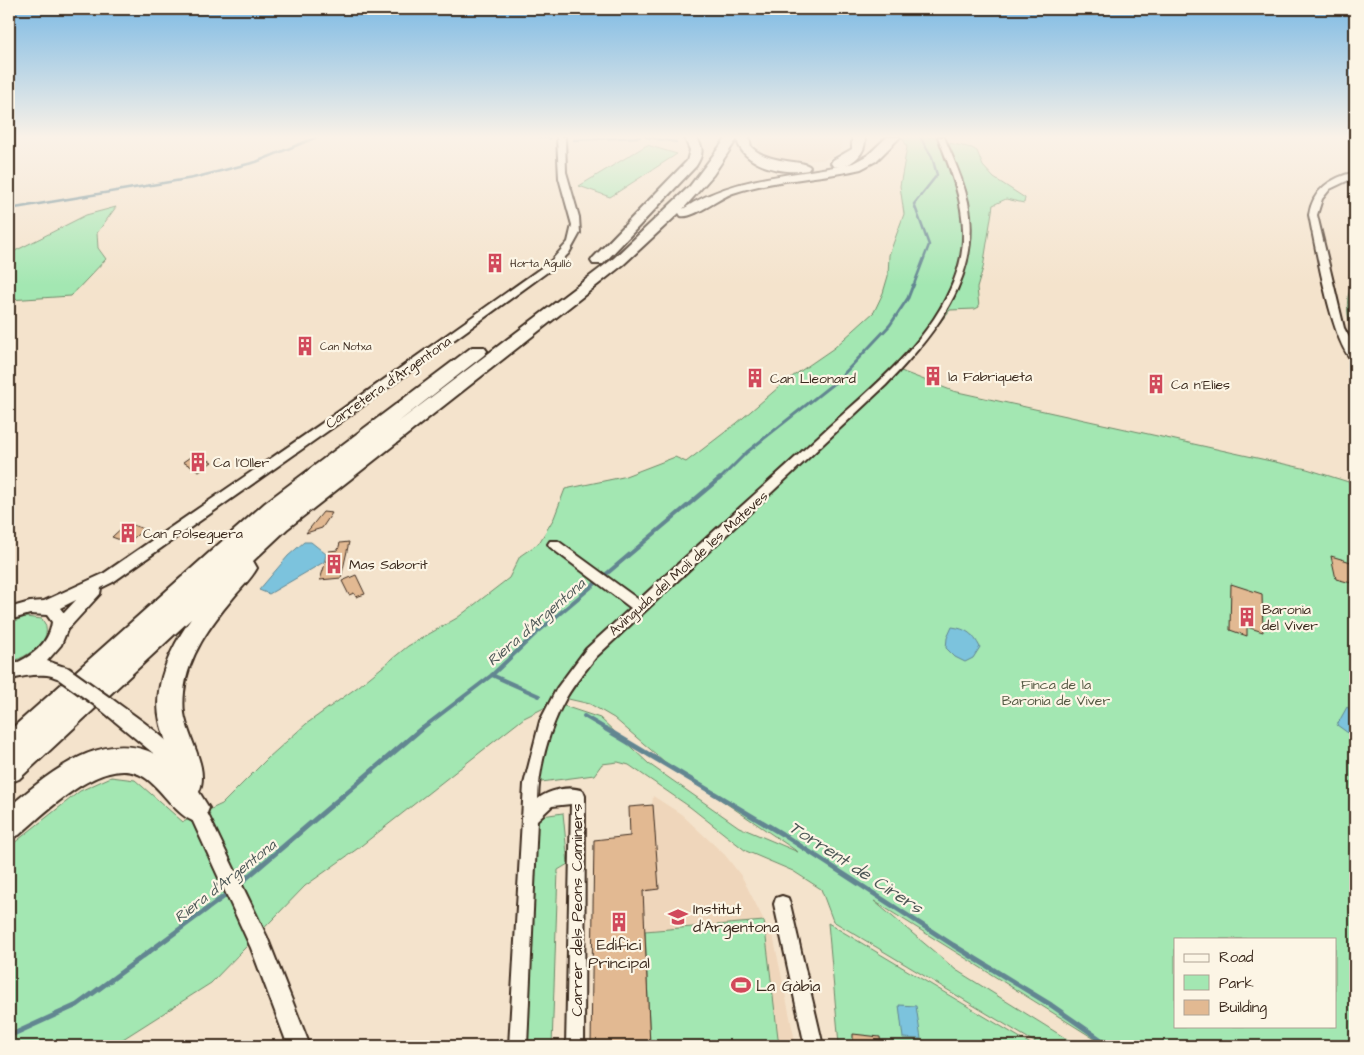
<svg xmlns="http://www.w3.org/2000/svg" width="1364" height="1055" font-family="'Architects Daughter',sans-serif">
  <style>
    .built { fill: #efd6bb }
    .green { fill: #a3e7b2; stroke: #6f8868; fill-rule: evenodd }
    .water { fill: #7cc3dd; stroke: #628691 }
    .lines { fill: none; stroke-linecap: round; stroke-linejoin: round }
    .stream-far3 { stroke: #628691; stroke-width: 2.5 }
    .stream-far2 { stroke: #628691; stroke-width: 3 }
    .stream-far1 { stroke: #628691; stroke-width: 4 }
    .stream { stroke: #628691; stroke-width: 5 }
    .building { fill: #e2b992; stroke: #3b2a1e }
    .minor-casing { stroke: #3b2a1e; stroke-width: 4 }
    .tertiary-casing { stroke: #3b2a1e; stroke-width: 4 }
    .motorway-casing { stroke: #3b2a1e; stroke-width: 4 }
    .minor { fill: #fcf5e5; fill-rule: evenodd }
    .tertiary { fill: #fcf5e5; fill-rule: evenodd }
    .motorway { fill: #fcf5e5; fill-rule: evenodd }
    .tertiary-bridge-casing { stroke: #3b2a1e; stroke-width: 19; stroke-linecap: butt }
    .tertiary-bridge { stroke: #fcf5e5; stroke-width: 15 }
    .labels { text-anchor: middle; stroke-width: 4.5; stroke-linejoin: round; paint-order: stroke }
    .far-poi-label { font-size: 11px; fill: #3b2a1e; stroke: #fcf5e5; text-anchor: start }
    .poi-label { font-size: 14px; fill: #3b2a1e; stroke: #fcf5e5; text-anchor: start }
    .street-label { font-size: 14px; fill: #3b2a1e; stroke: #fcf5e5 }
    .park-label { font-size: 14px; fill: #555943; stroke: #fcf5e5 }
    .water-label { font-size: 15px; font-style: italic; fill: #4e5857; stroke: #fcf5e5 }
    .near-poi-label { font-size: 16px; fill: #3b2a1e; stroke: #fcf5e5; text-anchor: start }
    .near-street-label { font-size: 16px; fill: #3b2a1e; stroke: #fcf5e5 }
    .near-water-label { font-size: 18px; font-style: italic; fill: #4e5857; stroke: #fcf5e5 }
  </style>
  <rect width="100%" height="100%" fill="#f4e3cc"/>
  <filter id="ink" filterUnits="userSpaceOnUse"><feTurbulence type="fractalNoise" baseFrequency=".02" numOctaves="2"/><feDisplacementMap in="SourceGraphic" scale="10" xChannelSelector="R" yChannelSelector="G"/><feConvolveMatrix kernelMatrix="1 2 1 2 8 2 1 2 1" color-interpolation-filters="sRGB"/></filter>
  <g filter="url(#ink)">
    <!-- built -->
    <g class="built">
      <polygon points="760,137 840,137 842,148 833,157 822,160 788,161 769,156 761,149 758,146"/>
      <polygon points="653,796 681,814 725,855 742,877 774,940 796,1046 591,1046 595,840 629,836 629,807 652,805"/>
    </g>
    <!-- green -->
    <g class="green">
      <path d="M 902,137 L 938,137 L 944,142 L 972,148 L 977,151 L 983,166 L 994,178 L 1025,198 L 1024,203 L 1006,199 L 993,205 L 983,268 L 977,288 L 979,307 L 975,309 L 950,310 L 901,371 L 953,391 L 1307,469 L 1355,484 L 1355,1046 L 1106,1046 L 874,901 L 956,970 L 1078,1046 L 1041,1046 L 833,921 L 821,889 L 793,871 L 746,851 L 690,807 L 629,765 L 618,762 L 602,764 L 594,775 L 534,783 L 558,704 L 600,718 L 649,764 L 739,827 L 798,852 L 665,762 L 614,718 L 590,704 L 564,698 L 524,718 L 357,849 L 305,886 L 211,983 L 112,1046 L 9,1046 L 9,847 L 80,791 L 111,777 L 135,780 L 183,822 L 222,804 L 268,758 L 306,724 L 359,686 L 408,646 L 457,618 L 509,578 L 520,556 L 539,543 L 554,518 L 565,489 L 623,477 L 675,457 L 686,462 L 737,423 L 786,381 L 834,348 L 874,312 L 883,293 L 888,276 L 889,255 L 904,214 L 900,186 L 907,147 ZM 1175,939 L 1335,939 L 1335,1026 L 1175,1026 Z"/>
      <polygon points="647,145 677,154 610,197 579,186"/>
      <polygon points="116,207 97,233 98,248 106,259 71,296 9,300 9,254 86,215"/>
      <path d="M 1355,284 L 1355,335 C 1347,324 1343,292 1355,284 Z"/>
      <path d="M 25,617 L 42,619 C 58,640 26,657 9,663 L 9,623 Z"/>
      <polygon points="563,813 568,864 558,870 552,1046 523,1046 535,817"/>
      <polygon points="764,921 779,1046 650,1046 645,931"/>
      <polygon points="828,923 1034,1046 831,1046 830,1044 839,1044"/>
    </g>
    <!-- water -->
    <g class="water">
      <polygon points="304,542 311,542 326,554 324,562 269,594 259,590 288,556"/>
      <path d="M 952,627 C 967,629 973,634 980,647 L 973,658 L 965,662 L 955,657 L 946,648 L 947,638 Z"/>
      <polygon points="1347,707 1355,713 1355,738 1337,725"/>
      <polygon points="899,1005 916,1006 921,1039 903,1038"/>
    </g>
    <g class="lines">
      <!-- stream-far3 -->
      <g class="stream-far3">
        <polyline points="539,137 550,138"/>
        <polyline points="646,137 676,142"/>
        <polyline points="574,140 640,137"/>
        <polyline points="9,209 193,178 256,162 317,137"/>
        <polyline points="913,287 929,245 914,204 937,175 932,157 920,137"/>
      </g>
      <!-- stream-far2 -->
      <polyline class="stream-far2" points="719,480 747,452 839,379 890,325 908,298 913,285"/>
      <!-- stream-far1 -->
      <g class="stream-far1">
        <polyline points="492,675 539,696"/>
        <polyline points="584,716 608,730"/>
        <polyline points="420,730 492,675 533,636 720,478"/>
      </g>
      <!-- stream -->
      <g class="stream">
        <polyline points="606,729 782,834 953,945 1051,1005 1110,1046"/>
        <polyline points="237,886 421,729"/>
        <polyline points="9,1036 77,1005 230,892"/>
      </g>
    </g>
    <!-- building -->
    <g class="building">
      <polygon points="196,453 212,462 199,471 183,462"/>
      <polygon points="323,512 332,513 322,528 306,533"/>
      <polygon points="127,523 144,529 128,543 112,537"/>
      <polygon points="349,542 341,578 320,580 329,551 338,550 340,543"/>
      <polygon points="1331,556 1351,562 1355,584 1336,579"/>
      <polygon points="356,575 365,594 356,597 354,593 349,595 342,581"/>
      <polygon points="1231,584 1262,594 1263,632 1247,627 1247,636 1230,630"/>
      <polygon points="653,805 659,889 643,891 650,1046 591,1046 594,840 630,836 629,807"/>
      <polygon points="853,1034 880,1037 881,1046 853,1046"/>
    </g>
    <g class="lines">
      <defs>
        <g id="minor">
          <path d="M 938,137 L 944,137 C 953,158 963,179 968,202 C 983,276 934,335 886,385 L 596,657 C 586,670 574,684 566,698 C 549,728 539,766 538,799 C 548,790 570,785 583,791 L 585,796 L 584,1046 L 566,1046 L 571,804 L 552,806 L 537,820 L 527,1046 L 509,1046 L 524,784 L 540,721 L 557,688 L 586,649 L 631,608 L 550,547 L 548,544 L 550,541 L 558,541 L 639,600 C 698,545 759,491 819,436 C 871,388 936,340 958,269 C 972,223 955,180 938,137 Z"/>
          <polygon points="782,896 788,898 790,904 823,1046 805,1046 774,904 776,898"/>
        </g>
        <g id="tertiary">
          <path d="M 557,137 L 565,137 L 566,172 L 579,217 L 580,233 L 569,253 L 557,265 L 342,421 L 113,582 L 101,588 L 100,594 L 67,630 L 61,645 L 47,661 L 70,669 L 72,674 L 70,679 C 61,682 56,676 47,675 C 34,674 21,676 9,680 L 9,666 C 30,658 49,645 52,622 L 47,615 L 30,614 L 9,620 L 9,608 L 30,602 L 44,601 L 103,574 L 334,415 L 551,261 L 568,242 L 572,225 L 559,178 ZM 76,600 L 64,613 L 60,608 Z"/>
          <path d="M 1355,172 L 1355,177 L 1330,189 L 1322,199 L 1317,215 L 1344,328 L 1355,348 L 1355,361 C 1334,356 1314,238 1309,215 C 1313,189 1331,178 1355,172 Z"/>
          <path d="M 106,696 L 112,699 C 139,720 178,742 192,775 L 189,781 L 183,784 L 177,781 L 159,758 L 100,709 L 98,704 L 100,699 Z"/>
          <polygon points="194,795 200,798 267,937 310,1046 288,1046 251,948 185,804 188,798"/>
        </g>
        <g id="motorway">
          <path d="M 684,137 L 696,137 C 704,148 703,155 696,166 L 603,264 L 593,264 L 591,261 L 593,258 L 687,161 L 690,150 Z"/>
          <path d="M 727,137 L 749,137 L 751,147 C 770,165 803,159 810,167 L 808,170 C 785,175 742,166 737,139 L 713,175 L 683,209 C 737,174 793,177 853,163 L 868,155 L 887,137 L 900,137 L 876,161 L 861,169 C 819,179 774,179 733,193 C 719,198 693,219 681,216 L 679,213 L 624,264 L 287,529 L 253,561 L 257,568 C 251,579 241,588 233,598 C 211,624 187,657 184,692 C 183,702 183,713 186,722 C 191,744 209,769 199,792 L 209,808 L 205,818 L 195,822 C 175,814 164,792 147,779 C 108,749 47,811 19,835 L 9,839 L 9,807 C 55,768 115,718 173,766 C 170,750 163,736 160,721 C 152,686 171,647 191,619 L 19,779 L 9,783 L 9,731 L 265,503 L 472,347 L 484,347 L 487,351 L 484,355 L 397,423 L 614,258 L 690,186 Z"/>
          <path d="M 852,137 L 864,137 C 869,153 848,170 833,166 L 831,163 L 833,160 L 852,149 Z"/>
        </g>
      </defs>
      <!-- minor casing -->
      <use href="#minor" class="minor-casing"/>
      <!-- tertiary casing -->
      <use href="#tertiary" class="tertiary-casing"/>
      <!-- motorway casing -->
      <use href="#motorway" class="motorway-casing"/>
      <!-- minor -->
      <use href="#minor" class="minor"/>
      <!-- tertiary -->
      <use href="#tertiary" class="tertiary"/>
      <!-- motorway -->
      <use href="#motorway" class="motorway"/>
      <defs>
        <polyline id="tertiary-bridge" points="64,674 106,704"/>
      </defs>
      <!-- tertiary-bridge casing -->
      <use href="#tertiary-bridge" class="tertiary-bridge-casing"/>
      <!-- tertiary-bridge -->
      <use href="#tertiary-bridge" class="tertiary-bridge"/>
    </g>
  </g>
  <!-- sky -->
  <linearGradient id="sky" x2="0" y2="1"><stop stop-color="#7dbae4"/><stop offset="0.48" stop-color="#faf2e8"/><stop offset="1" stop-color="#faf2e8" stop-opacity="0"/></linearGradient>
  <rect width="1364" height="285" fill="url(#sky)"/>
  <!-- icons -->
  <defs>
    <symbol id="building-bare" viewBox="-9 -9 18 18"><path d="M-4-6H4V6H1V3H-1V6H-4ZM-2.5-4.3h1.7v1.8h-1.7ZM.8-4.3h1.7v1.8H.8ZM-2.5-1h1.7V.8h-1.7ZM.8-1h1.7V.8H.8Z" fill="#d1495b" stroke="#fcf5e5" stroke-width="2.5" paint-order="stroke"/></symbol>
    <symbol id="school-bare" viewBox="-9 -9 18 18"><path d="M0-5L7-2L0 1L-7-2ZM-4 1L0 2.5L4 1V4Q0 6-4 4Z" fill="#d1495b" stroke="#fcf5e5" stroke-width="2.5" paint-order="stroke"/></symbol>
    <symbol id="stadium-bare" viewBox="-9 -9 18 18"><path d="M0-5a6.5 5 0 1 0 0 10a6.5 5 0 1 0 0-10ZM-3.5-1.8h7v3.6h-7Z" fill="#d1495b" stroke="#fcf5e5" stroke-width="2.5" paint-order="stroke"/></symbol>
  </defs>
  <g fill-rule="evenodd">
    <use href="#building-bare" x="481" y="249" width="28" height="28"/>
    <use href="#building-bare" x="291" y="332" width="28" height="28"/>
    <use href="#building-bare" x="919" y="362" width="28" height="28"/>
    <use href="#building-bare" x="741" y="364" width="28" height="28"/>
    <use href="#building-bare" x="1142" y="370" width="28" height="28"/>
    <use href="#building-bare" x="184" y="448" width="28" height="28"/>
    <use href="#building-bare" x="114" y="519" width="28" height="28"/>
    <use href="#building-bare" x="320" y="550" width="28" height="28"/>
    <use href="#building-bare" x="1233" y="603" width="28" height="28"/>
    <use href="#school-bare" x="664" y="903" width="28" height="28"/>
    <use href="#building-bare" x="605" y="908" width="28" height="28"/>
    <use href="#stadium-bare" x="727" y="971" width="28" height="28"/>
  </g>
  <g class="labels">
    <!-- far-poi labels -->
    <g class="far-poi-label">
      <text x="510" y="267">Horta Agulló</text>
      <text x="320" y="350">Can Notxa</text>
    </g>
    <!-- poi labels -->
    <g class="poi-label">
      <text x="948" y="381">la Fabriqueta</text>
      <text x="770" y="383">Can Lleonard</text>
      <text x="1171" y="389">Ca n'Elies</text>
      <text x="213" y="467">Ca l'Oller</text>
      <text x="143" y="538">Can Polseguera</text>
      <text x="349" y="569">Mas Saborit</text>
      <text x="1262" y="614">Baronia<tspan x="1262" dy="16">del Viver</tspan></text>
    </g>
    <!-- street labels -->
    <g class="street-label">
      <text transform="translate(388 382) rotate(-35)" y="5">Carretera d'Argentona</text>
      <text transform="translate(688 563) rotate(-42)" y="5">Avinguda del Molí de les Mateves</text>
    </g>
    <!-- park labels -->
    <g class="park-label">
      <text x="1056" y="689">Finca de la<tspan x="1056" dy="16">Baronia de Viver</tspan></text>
    </g>
    <!-- water labels -->
    <g class="water-label">
      <text transform="translate(536 622) rotate(-41)" y="5">Riera d'Argentona</text>
      <text transform="translate(225 881) rotate(-38)" y="5">Riera d'Argentona</text>
    </g>
    <!-- near-poi labels -->
    <g class="near-poi-label">
      <text x="693" y="914">Institut<tspan x="693" dy="18">d'Argentona</tspan></text>
      <text x="619" y="950" text-anchor="middle">Edifici<tspan x="619" dy="18">Principal</tspan></text>
      <text x="756" y="991">La Gàbia</text>
    </g>
    <!-- near-street labels -->
    <g class="near-street-label">
      <text transform="translate(576 910) rotate(-90)" y="6">Carrer dels Peons Caminers</text>
    </g>
    <!-- near-water labels -->
    <g class="near-water-label">
      <text transform="translate(856 867) rotate(33)" y="6">Torrent de Cirers</text>
    </g>
  </g>
  <!-- margin -->
  <rect width="1364" height="1055" fill="none" stroke="#fcf5e5" stroke-width="30"/>
  <rect x="15" y="15" width="1334" height="1025" fill="none" stroke="#3b2a1e" stroke-width="2" filter="url(#ink)"/>
  <!-- legend -->
  <rect x="1174" y="938" width="162" height="90" fill="#fcf5e5" stroke="#afa495"/>
  <rect x="1184" y="954" width="25" height="8" fill="#fcf5e5" stroke="#afa495"/>
  <text x="1219" y="962" font-size="15" fill="#3b2a1e">Road</text>
  <rect x="1184" y="975" width="25" height="15" fill="#a3e7b2" stroke="#afa495"/>
  <text x="1219" y="988" font-size="15" fill="#3b2a1e">Park</text>
  <rect x="1184" y="1000" width="25" height="15" fill="#e2b992" stroke="#afa495"/>
  <text x="1219" y="1012" font-size="15" fill="#3b2a1e">Building</text>
</svg>
